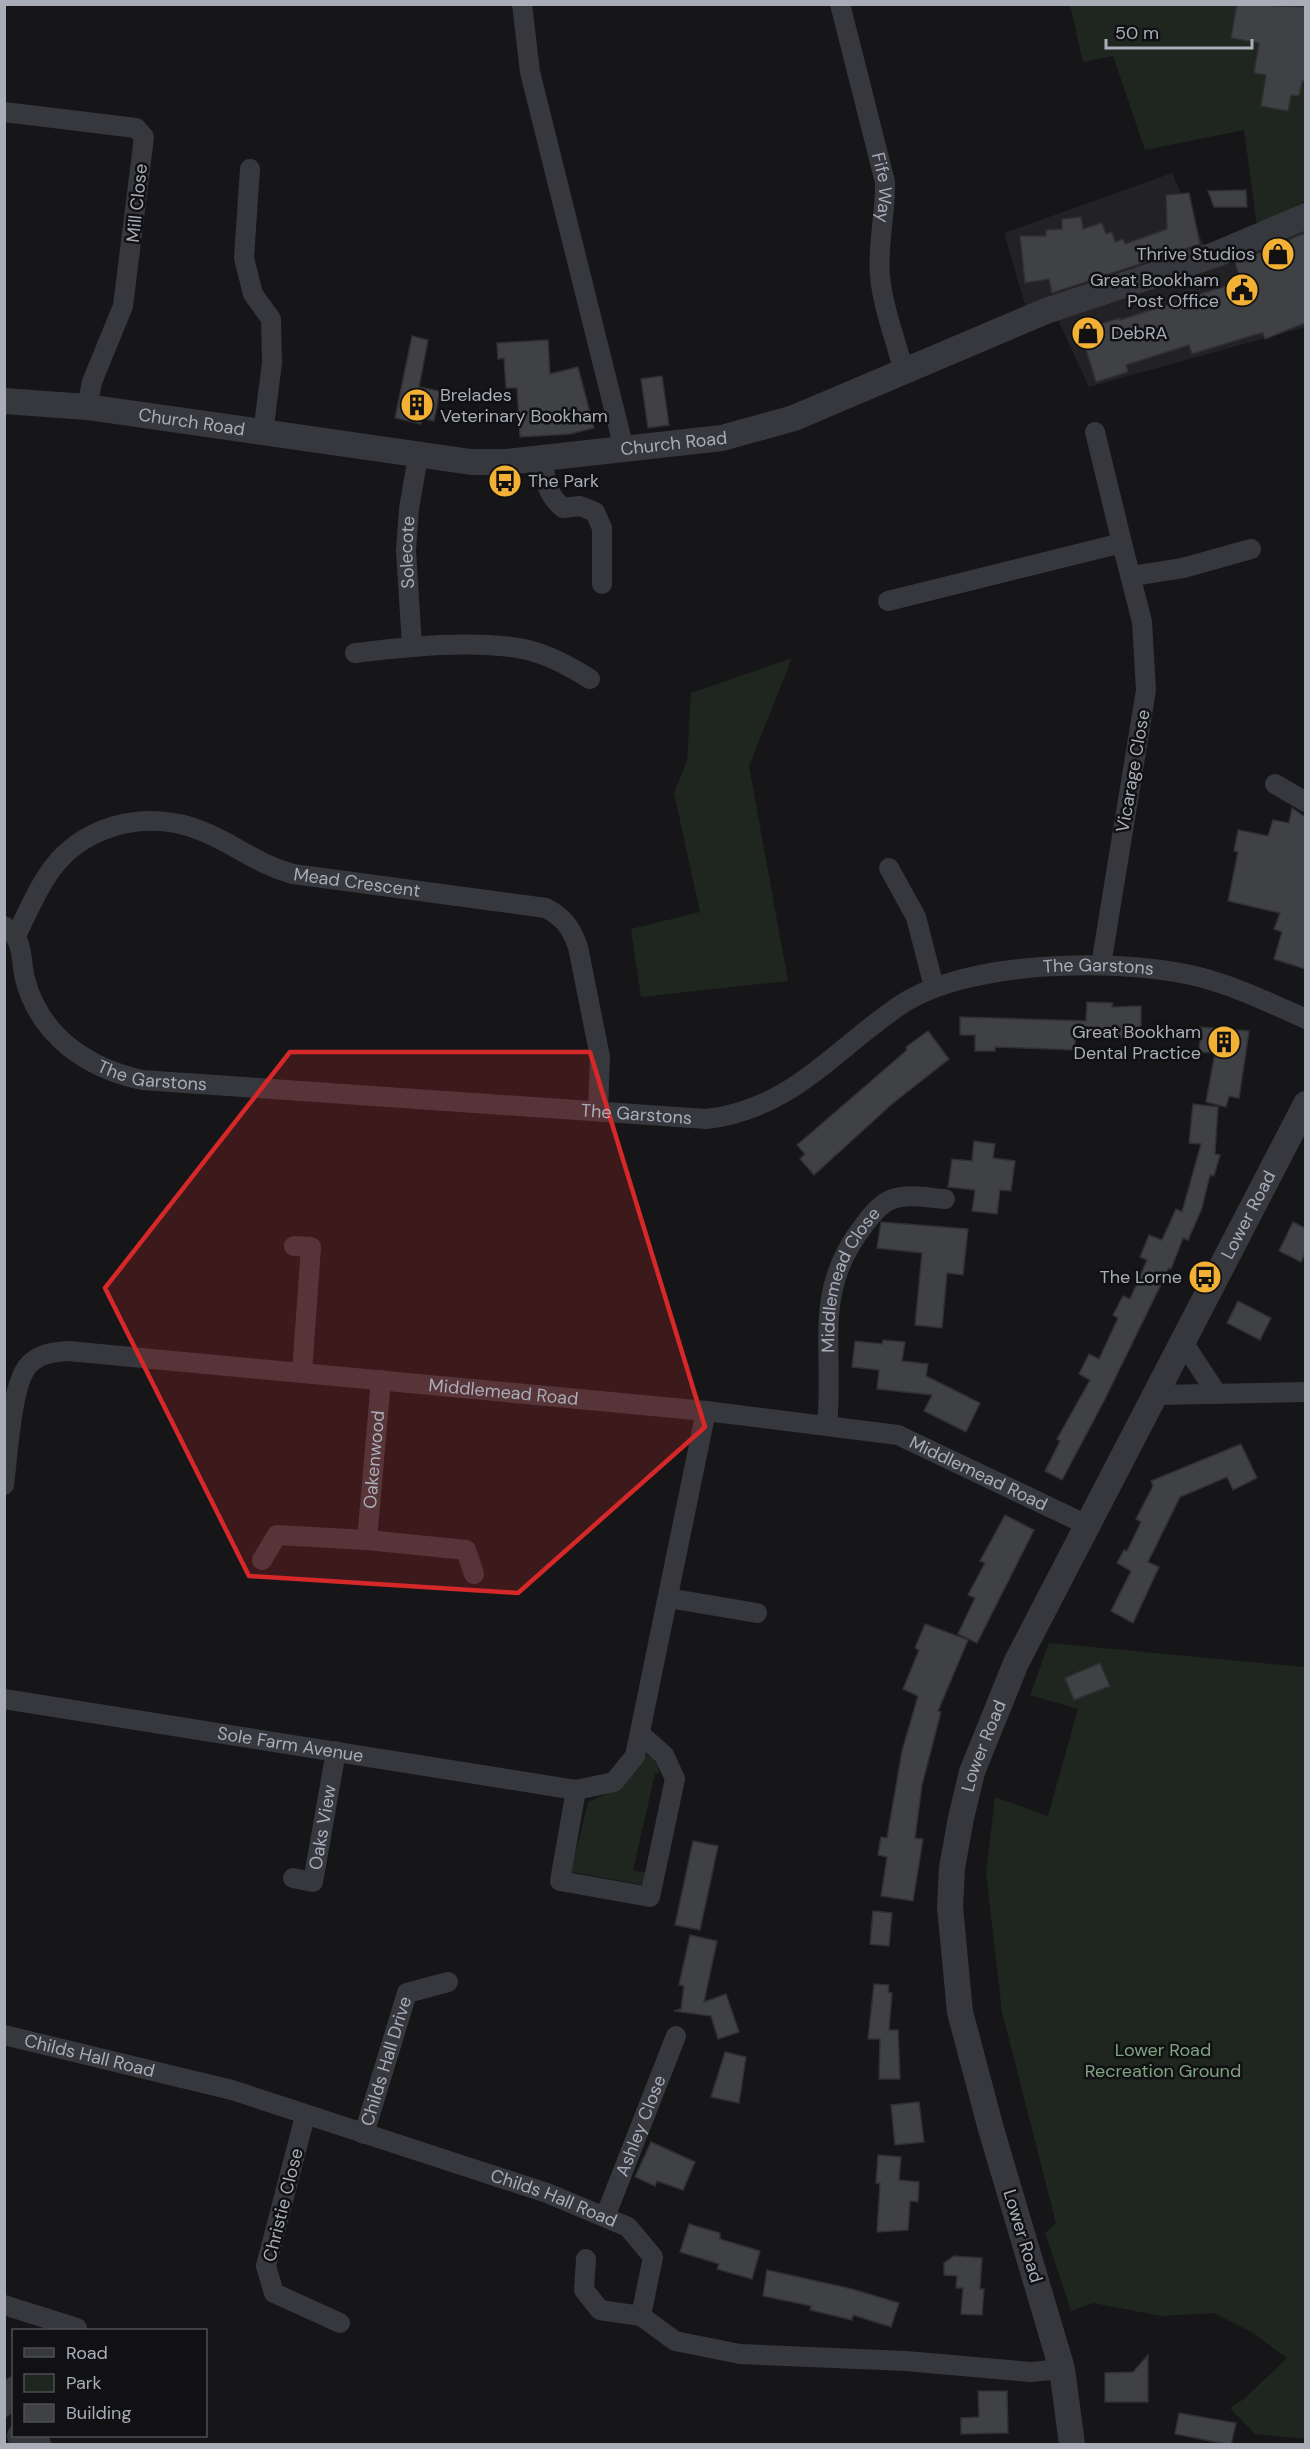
<svg xmlns="http://www.w3.org/2000/svg" width="1310" height="2449" font-family="'DM Sans',sans-serif">
  <style>
    .built { fill: #222225 }
    .green { fill: #1e261f }
    .building { fill: #404145; stroke: #303034; stroke-width: 1.5 }
    .lines { fill: none; stroke-linecap: round; stroke-linejoin: round }
    .minor { stroke: #37383d; stroke-width: 20 }
    .tertiary { stroke: #37383d; stroke-width: 26 }
    .marked { fill: #d62828; fill-opacity: 0.2; stroke: #d62828; stroke-width: 4.5; stroke-linejoin: round }
    .labels { text-anchor: middle; stroke-width: 5; stroke-linejoin: round; paint-order: stroke }
    .street-label { font-size: 18px; fill: #a8adb8; stroke: #111113 }
    .poi-label { font-size: 18px; fill: #a8adb8; stroke: #111113; text-anchor: end }
    .park-label { font-size: 18px; fill: #7fa381; stroke: #111113 }
  </style>
  <rect width="100%" height="100%" fill="#161618"/>
  <!-- built -->
  <polygon class="built" points="1172,173 1213,266 1305,229 1305,276 1289,284 1305,327 1089,387 1050,303 1026,308 1004,233"/>
  <!-- green -->
  <g class="green">
    <polygon points="1070,5 1305,5 1305,201 1257,226 1244,130 1145,150 1113,56 1083,62"/>
    <polygon points="792,658 749,766 788,981 641,997 631,929 700,912 674,793 687,761 691,693"/>
    <polygon points="1049,1643 1305,1667 1305,2439 1255,2434 1230,2408 1244,2399 1287,2358 1253,2333 1214,2313 1161,2316 1093,2303 1071,2311 1045,2233 1056,2223 1002,2012 986,1873 995,1797 1048,1816 1078,1709 1030,1695"/>
    <polygon points="645,1754 657,1760 659,1773 655,1774 633,1870 647,1873 644,1885 571,1872 588,1802 624,1786"/>
  </g>
  <!-- building -->
  <g class="building">
    <polygon points="1237,4 1305,7 1305,81 1302,81 1299,96 1291,95 1288,111 1261,106 1266,75 1254,73 1259,43 1231,38"/>
    <polygon points="1246,190 1247,207 1214,207 1208,191"/>
    <polygon points="1189,193 1200,244 1052,293 1049,279 1025,283 1020,236 1046,236 1046,230 1062,229 1062,219 1081,217 1083,229 1102,223 1106,234 1112,232 1115,242 1123,239 1125,244 1167,229 1166,195"/>
    <polygon points="1305,233 1305,323 1265,339 1263,333 1254,335 1192,354 1189,345 1126,365 1128,372 1096,382 1080,330 1120,318 1120,320 1241,281 1235,263"/>
    <polygon points="412,336 428,340 419,387 440,391 434,421 422,418 421,424 395,418"/>
    <polygon points="548,340 550,374 578,367 594,428 570,434 520,437 517,388 506,388 504,358 498,359 497,343"/>
    <polygon points="662,376 669,425 648,428 641,379"/>
    <polygon points="1292,808 1305,817 1305,969 1274,959 1282,932 1274,929 1280,913 1228,901 1238,852 1234,851 1238,830 1268,836 1273,820 1289,823"/>
    <polygon points="1087,1002 1113,1003 1112,1007 1141,1006 1141,1038 1075,1037 1075,1050 995,1047 995,1051 975,1051 975,1035 960,1035 960,1017 1086,1021"/>
    <polygon points="1201,1027 1249,1031 1239,1098 1229,1096 1226,1107 1206,1102 1215,1053 1199,1052"/>
    <polygon points="928,1031 949,1059 892,1104 814,1175 800,1159 805,1154 797,1145 907,1050 906,1047"/>
    <polygon points="1193,1104 1218,1107 1215,1154 1220,1155 1214,1176 1210,1175 1202,1208 1188,1240 1183,1238 1171,1269 1169,1268 1104,1401 1062,1480 1045,1471 1060,1441 1057,1439 1090,1380 1079,1374 1089,1354 1099,1359 1118,1318 1113,1315 1123,1296 1130,1299 1147,1260 1140,1257 1149,1235 1162,1240 1176,1209 1182,1212 1201,1144 1189,1143"/>
    <polygon points="974,1141 995,1144 993,1158 1015,1161 1011,1191 1000,1190 997,1214 972,1211 975,1190 948,1187 952,1159 972,1161"/>
    <polygon points="881,1222 968,1229 963,1275 947,1273 942,1328 915,1325 922,1253 877,1248"/>
    <polygon points="1293,1222 1305,1228 1305,1253 1301,1262 1279,1251"/>
    <polygon points="1238,1301 1271,1318 1260,1340 1227,1323"/>
    <polygon points="883,1340 905,1342 902,1361 928,1364 926,1376 980,1403 966,1432 924,1411 932,1395 877,1389 879,1370 852,1367 855,1341 882,1344"/>
    <polygon points="1241,1444 1257,1478 1233,1490 1227,1477 1180,1497 1148,1562 1159,1567 1133,1623 1111,1611 1131,1571 1117,1563 1124,1550 1127,1551 1141,1522 1136,1519 1153,1486 1151,1481"/>
    <polygon points="1005,1515 1034,1530 977,1643 958,1634 975,1598 968,1595 985,1563 980,1561"/>
    <polygon points="925,1624 968,1640 938,1711 941,1712 922,1785 915,1838 923,1839 913,1901 881,1896 887,1857 878,1855 881,1837 887,1838 902,1751 918,1696 903,1689 919,1650 915,1648"/>
    <polygon points="1100,1663 1110,1686 1074,1700 1065,1678"/>
    <polygon points="693,1841 718,1846 700,1930 675,1925"/>
    <polygon points="873,1911 892,1913 889,1946 870,1944"/>
    <polygon points="690,1935 717,1941 704,2002 726,1994 739,2032 718,2039 711,2016 674,2011 681,2009 684,1986 679,1985"/>
    <polygon points="874,1984 889,1985 888,1992 892,1993 889,2030 898,2030 900,2079 879,2079 880,2039 868,2039"/>
    <polygon points="725,2052 746,2057 739,2103 711,2097"/>
    <polygon points="919,2102 924,2142 895,2145 891,2105"/>
    <polygon points="651,2142 695,2162 683,2190 657,2181 655,2186 635,2177"/>
    <polygon points="878,2155 901,2157 899,2180 919,2182 918,2202 910,2201 908,2230 877,2232 880,2183 876,2183"/>
    <polygon points="689,2224 720,2233 720,2239 760,2251 752,2279 717,2269 719,2264 680,2252"/>
    <polygon points="954,2256 982,2258 980,2289 984,2289 982,2315 961,2314 963,2288 956,2288 957,2276 944,2275 944,2263"/>
    <polygon points="767,2270 852,2289 899,2303 891,2327 853,2315 852,2320 810,2310 811,2306 763,2296"/>
    <polygon points="1148,2355 1148,2402 1105,2402 1105,2373 1133,2372"/>
    <polygon points="978,2391 1007,2391 1008,2433 961,2434 961,2418 979,2417"/>
    <polygon points="1179,2413 1236,2423 1231,2445 1175,2434"/>
  </g>
  <g class="lines">
    <!-- minor -->
    <g class="minor">
      <polyline points="522,4 530,72 624,449"/>
      <path id="s1" d="M 840,4 L 885,182 C 886,214 877,244 880,276 C 883,308 896,341 904,372"/>
      <polyline points="4,112 136,128 144,137 123,306 92,382 87,407"/>
      <polyline points="250,169 244,258 253,294 271,319 272,363 263,433"/>
      <polyline points="1095,432 1122,543"/>
      <path d="M 543,459 C 545,480 546,494 563,508 L 580,506 L 595,512 L 602,528 L 602,584"/>
      <polyline points="1132,576 1183,568 1251,549"/>
      <polyline points="888,601 1122,543 1142,622 1146,690 1101,965"/>
      <path id="s2" d="M 412,646 L 406,551 L 409,509 L 418,456"/>
      <path d="M 355,653 C 408,647 465,640 518,648 C 544,652 568,665 590,679"/>
      <polyline points="1275,784 1306,802"/>
      <polyline points="889,868 916,917 934,987"/>
      <path id="s3" d="M 4,926 C 25,939 20,959 25,979 C 40,1036 87,1068 142,1080 L 706,1119 C 790,1110 833,1051 899,1006 C 966,960 1113,958 1191,975 C 1231,984 1268,1002 1306,1019"/>
      <path id="s4" d="M 16,936 C 25,917 34,897 45,879 C 78,825 145,808 202,831 C 235,844 256,864 293,874 L 546,908 C 564,918 571,927 578,947 L 600,1057 L 598,1110"/>
      <polyline points="294,1246 311,1247 302,1372"/>
      <polyline points="1183,1342 1217,1394"/>
      <polyline points="1156,1395 1306,1392"/>
      <path id="s5" d="M 827,1425 C 835,1348 811,1293 864,1225 C 871,1216 879,1205 890,1200 C 907,1193 928,1198 945,1199"/>
      <path id="s6" d="M 4,1485 C 8,1457 11,1388 27,1367 C 37,1354 53,1352 68,1351 L 706,1411 L 898,1435 L 1087,1525"/>
      <polyline points="367,1540 466,1550 474,1574"/>
      <path id="s7" d="M 262,1560 L 277,1535 L 367,1540 L 381,1380"/>
      <polyline points="668,1598 757,1613"/>
      <path id="s8" d="M 4,1699 L 576,1790 L 614,1782 L 635,1756 L 706,1411"/>
      <polyline points="576,1790 560,1881 650,1897 675,1779 664,1755 640,1734"/>
      <path id="s9" d="M 293,1878 L 313,1882 L 336,1751"/>
      <path id="s10" d="M 4,2035 L 232,2090 L 547,2193 L 628,2227 L 653,2257 L 641,2316 L 675,2341 L 740,2354 L 906,2361 L 1031,2372 L 1062,2369"/>
      <polyline points="305,2116 266,2266 274,2293 340,2323"/>
      <path id="s11" d="M 364,2134 L 407,1993 L 448,1982"/>
      <path id="s12" d="M 605,2217 L 676,2036"/>
      <polyline points="586,2259 584,2290 600,2310 641,2316"/>
      <polyline points="4,2305 77,2328"/>
      <polyline points="4,2407 14,2386"/>
    </g>
    <!-- tertiary -->
    <g class="tertiary">
      <path id="s13" d="M 4,401 L 87,407 L 471,462 L 507,462 L 722,438 L 794,418 L 1046,311 L 1217,254 L 1306,216"/>
      <polyline points="20,2436 38,2444"/>
      <path id="s14" d="M 1072,2444 L 1062,2369 L 991,2129 L 960,2012 L 950,1907 L 952,1868 L 961,1818 L 972,1772 L 1016,1663 L 1306,1104"/>
    </g>
  </g>
  <!-- marked area -->
  <path class="marked" d="M 290,1052 L 590,1052 L 705,1427 L 518,1593 L 249,1576 L 105,1288 Z"/>
  <!-- icons -->
  <defs>
    <symbol id="shop-disc" viewBox="-11 -11 22 22"><circle r="9.5" fill="#f2b134" stroke="#111113"/><path d="M-5-2.5h2.3a2.7 3.5 0 0 1 5.4 0H5L5.5 6h-11ZM-1.5-2.5h3a1.5 2.3 0 0 0-3 0Z" fill="#111"/></symbol>
    <symbol id="civic-disc" viewBox="-11 -11 22 22"><circle r="9.5" fill="#f2b134" stroke="#111113"/><path d="M-.6-6.5H3V-4.5H.6V-3L4-1V1h2V6H-6V1h2V-1L-.6-3ZM-1.2 2.5V6h2.4V2.5Z" fill="#111"/></symbol>
    <symbol id="building-disc" viewBox="-11 -11 22 22"><circle r="9.5" fill="#f2b134" stroke="#111113"/><path d="M-4-6H4V6H1V3H-1V6H-4ZM-2.5-4.3h1.7v1.8h-1.7ZM.8-4.3h1.7v1.8H.8ZM-2.5-1h1.7V.8h-1.7ZM.8-1h1.7V.8H.8Z" fill="#111"/></symbol>
    <symbol id="bus-disc" viewBox="-11 -11 22 22"><circle r="9.5" fill="#f2b134" stroke="#111113"/><path d="M-5-6H5V4H4V6H2V4H-2V6H-4V4H-5ZM-3.5-4V0h7V-4ZM-3.5 1.2v1.5H-2V1.2ZM2 1.2v1.5H3.5V1.2Z" fill="#111"/></symbol>
  </defs>
  <g fill-rule="evenodd">
    <use href="#shop-disc" x="1259" y="235" width="38" height="38"/>
    <use href="#civic-disc" x="1223" y="271" width="38" height="38"/>
    <use href="#shop-disc" x="1069" y="314" width="38" height="38"/>
    <use href="#building-disc" x="398" y="386" width="38" height="38"/>
    <use href="#bus-disc" x="486" y="462" width="38" height="38"/>
    <use href="#building-disc" x="1205" y="1023" width="38" height="38"/>
    <use href="#bus-disc" x="1186" y="1258" width="38" height="38"/>
  </g>
  <g class="labels">
    <!-- street labels -->
    <g class="street-label">
      <text dy="6" stroke="none"><textPath href="#s1" startOffset="189">Fife Way</textPath></text>
      <text transform="translate(137 203) rotate(-84)" y="6">Mill Close</text>
      <text dy="6" stroke="none"><textPath href="#s13" startOffset="189">Church Road</textPath></text>
      <text dy="6" stroke="none"><textPath href="#s13" startOffset="675">Church Road</textPath></text>
      <text dy="6" stroke="none"><textPath href="#s2" startOffset="94">Solecote</textPath></text>
      <text transform="translate(1133 771) rotate(-80)" y="6">Vicarage Close</text>
      <text dy="6" stroke="none"><textPath href="#s4" startOffset="408">Mead Crescent</textPath></text>
      <text dy="6" stroke="none"><textPath href="#s3" startOffset="1221">The Garstons</textPath></text>
      <text dy="6" stroke="none"><textPath href="#s3" startOffset="232">The Garstons</textPath></text>
      <text dy="6" stroke="none"><textPath href="#s3" startOffset="718">The Garstons</textPath></text>
      <text dy="6" stroke="none"><textPath href="#s14" startOffset="1312">Lower Road</textPath></text>
      <text dy="6" stroke="none"><textPath href="#s5" startOffset="150">Middlemead Close</textPath></text>
      <text dy="6" stroke="none"><textPath href="#s6" startOffset="604">Middlemead Road</textPath></text>
      <text dy="6" stroke="none"><textPath href="#s7" startOffset="200">Oakenwood</textPath></text>
      <text dy="6" stroke="none"><textPath href="#s6" startOffset="1090">Middlemead Road</textPath></text>
      <text dy="6" stroke="none"><textPath href="#s8" startOffset="290">Sole Farm Avenue</textPath></text>
      <text dy="6" stroke="none"><textPath href="#s14" startOffset="718">Lower Road</textPath></text>
      <text dy="6" stroke="none"><textPath href="#s9" startOffset="76">Oaks View</textPath></text>
      <text dy="6" stroke="none"><textPath href="#s10" startOffset="88">Childs Hall Road</textPath></text>
      <text dy="6" stroke="none"><textPath href="#s11" startOffset="76">Childs Hall Drive</textPath></text>
      <text dy="6" stroke="none"><textPath href="#s12" startOffset="98">Ashley Close</textPath></text>
      <text dy="6" stroke="none"><textPath href="#s10" startOffset="574">Childs Hall Road</textPath></text>
      <text transform="translate(283 2205) rotate(-76)" y="6">Christie Close</text>
      <text transform="translate(1023 2236) rotate(73)" y="6">Lower Road</text>
    </g>
    <!-- poi labels -->
    <g class="poi-label">
      <text x="1255" y="260">Thrive Studios</text>
      <text x="1219" y="286">Great Bookham<tspan x="1219" dy="21">Post Office</tspan></text>
      <text x="1111" y="339" text-anchor="start">DebRA</text>
      <text x="440" y="401" text-anchor="start">Brelades<tspan x="440" dy="21">Veterinary Bookham</tspan></text>
      <text x="528" y="487" text-anchor="start">The Park</text>
      <text x="1201" y="1038">Great Bookham<tspan x="1201" dy="21">Dental Practice</tspan></text>
      <text x="1182" y="1283">The Lorne</text>
    </g>
    <!-- park labels -->
    <g class="park-label">
      <text x="1163" y="2056">Lower Road<tspan x="1163" dy="21">Recreation Ground</tspan></text>
    </g>
  </g>
  <!-- border -->
  <rect width="1310" height="2449" fill="none" stroke="#a8adb8" stroke-width="12"/>
  <!-- legend -->
  <rect x="12" y="2329" width="195" height="108" fill="#111113" stroke="#4d4f55" stroke-width="1.5"/>
  <rect x="24" y="2348" width="30" height="9" fill="#37383d" stroke="#4d4f55" stroke-width="1.5"/>
  <text x="66" y="2359" font-size="18" fill="#a8adb8">Road</text>
  <rect x="24" y="2374" width="30" height="18" fill="#1e261f" stroke="#4d4f55" stroke-width="1.5"/>
  <text x="66" y="2389" font-size="18" fill="#a8adb8">Park</text>
  <rect x="24" y="2404" width="30" height="18" fill="#404145" stroke="#4d4f55" stroke-width="1.5"/>
  <text x="66" y="2419" font-size="18" fill="#a8adb8">Building</text>
  <!-- scale -->
  <path d="M1106 39v9h146v-9" fill="none" stroke="#a8adb8" stroke-width="3"/>
  <text x="1115" y="39" font-size="18" fill="#a8adb8" stroke="#111113" stroke-width="4.5" paint-order="stroke">50 m</text>
</svg>
